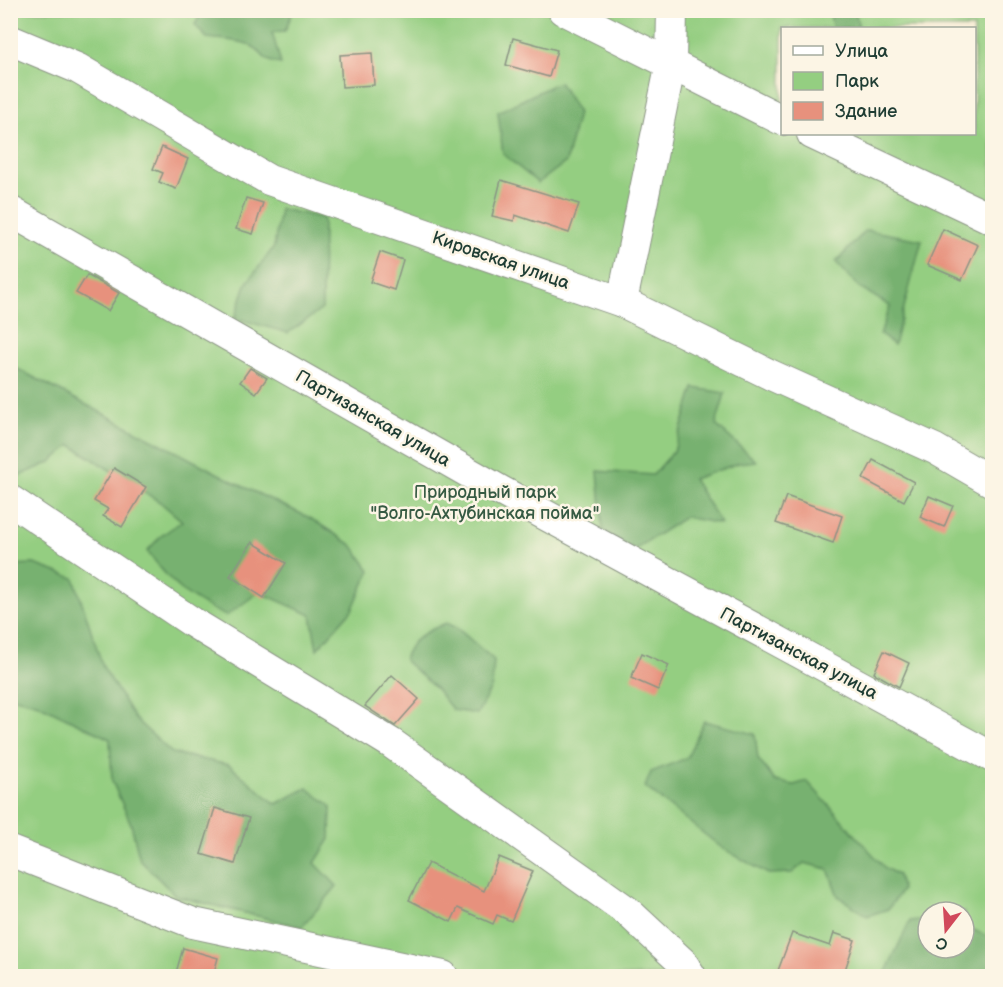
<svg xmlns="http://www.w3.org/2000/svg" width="1003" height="987" font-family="'Balsamiq Sans',sans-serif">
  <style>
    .green { fill: #94ce81; stroke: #5a865a; stroke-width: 1.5; fill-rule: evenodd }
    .forest { fill: #77b16f; stroke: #4b7752; stroke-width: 1.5 }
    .building { fill: #e7917d }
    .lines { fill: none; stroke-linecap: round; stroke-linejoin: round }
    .minor-casing { stroke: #8b9484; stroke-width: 32 }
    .minor { stroke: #fff; stroke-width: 30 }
    .labels { text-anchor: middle; stroke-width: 5; stroke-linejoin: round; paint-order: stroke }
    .street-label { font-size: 18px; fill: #1f3d34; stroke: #fcf5e5 }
    .park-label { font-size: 18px; fill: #365a43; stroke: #fcf5e5 }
  </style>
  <rect width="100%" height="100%" fill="#fcf5e5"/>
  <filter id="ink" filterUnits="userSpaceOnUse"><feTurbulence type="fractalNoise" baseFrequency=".0167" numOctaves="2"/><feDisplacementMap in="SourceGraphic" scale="12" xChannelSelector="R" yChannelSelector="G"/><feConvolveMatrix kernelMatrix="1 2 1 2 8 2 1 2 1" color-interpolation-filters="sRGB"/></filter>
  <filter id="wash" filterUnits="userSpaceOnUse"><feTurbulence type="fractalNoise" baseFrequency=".008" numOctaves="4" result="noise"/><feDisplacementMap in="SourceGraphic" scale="24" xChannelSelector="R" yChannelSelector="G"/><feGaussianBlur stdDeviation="1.35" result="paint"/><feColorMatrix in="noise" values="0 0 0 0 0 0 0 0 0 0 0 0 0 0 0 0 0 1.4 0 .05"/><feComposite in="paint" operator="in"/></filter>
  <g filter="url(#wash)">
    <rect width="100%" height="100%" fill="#f7ebd3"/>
    <!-- green -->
    <path class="green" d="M 11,11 L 992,11 L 992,976 L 11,976 ZM 782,28 L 974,28 L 974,134 L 782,134 ZM 928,912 L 964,912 L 964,948 L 928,948 Z"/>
    <!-- forest -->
    <g class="forest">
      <path d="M 203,10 L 293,11 L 285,31 L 272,32 L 281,64 C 259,61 265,52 250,45 C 237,39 221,40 207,38 L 195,25 Z"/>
      <polygon points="829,11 855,11 859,28 833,28"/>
      <polygon points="559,82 578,113 566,162 538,183 503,154 498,112"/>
      <polygon points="280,209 323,218 322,309 288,333 235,318 246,284 274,247"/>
      <polygon points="866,230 922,240 894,345 880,334 890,306 859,287 836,262"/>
      <path d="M 10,365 L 242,486 L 310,518 L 352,545 L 370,570 L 352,610 L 317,649 L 311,615 L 259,592 L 226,616 C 186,597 173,586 147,551 L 161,536 L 182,521 L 160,502 L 71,445 L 51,462 L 17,477 L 11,473 Z"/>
      <polygon points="694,388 725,393 716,425 756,461 739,463 693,479 721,524 685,517 634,550 603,531 598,471 653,475 674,451"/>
      <polygon points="34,564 74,578 103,667 135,719 172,753 229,765 276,804 307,788 331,806 330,839 315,863 337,886 302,927 176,896 140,860 131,824 112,781 110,739 36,703 11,697 11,565"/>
      <path d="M 446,623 L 458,629 L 494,660 L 492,686 L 477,714 L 453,710 L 436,689 L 404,660 C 410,638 427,631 446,623 Z"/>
      <polygon points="704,721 755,734 758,759 775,781 794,785 807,781 885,868 898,875 902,890 888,909 867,916 838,896 828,869 804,863 792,873 768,874 722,848 645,787 651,772 687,758"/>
      <polygon points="928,919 928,948 964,948 964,926 992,938 992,976 884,976 910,921"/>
    </g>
    <g id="blocks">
      <!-- building -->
      <g class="building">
        <polygon points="513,38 557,50 549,77 506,65"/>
        <polygon points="372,53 374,85 342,87 340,55"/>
        <polygon points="162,147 188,159 176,189 159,182 163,173 153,169"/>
        <polygon points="501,180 579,204 569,233 515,215 514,221 492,216"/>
        <polygon points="246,198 263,203 253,234 236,229"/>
        <polygon points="943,229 978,245 962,280 927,265"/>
        <polygon points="380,252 403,260 394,290 370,282"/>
        <polygon points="87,275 119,293 108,311 76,293"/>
        <polygon points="250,368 267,378 256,393 240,382"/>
        <polygon points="873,460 914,482 904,501 863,479"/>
        <polygon points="114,468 146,487 122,527 103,516 108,509 94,501"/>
        <polygon points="786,496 842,516 833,543 776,523"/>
        <polygon points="929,496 953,506 944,527 920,517"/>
        <polygon points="252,542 286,563 264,598 230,576"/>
        <polygon points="884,651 909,663 899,687 874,673"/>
        <polygon points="642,653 669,665 658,690 631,678"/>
        <polygon points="392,675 419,699 395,726 365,706"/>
        <polygon points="215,808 249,818 235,864 201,854"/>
        <polygon points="499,857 533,871 511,921 497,915 493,924 458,908 451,922 409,900 428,863 484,891"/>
        <polygon points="792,933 830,946 834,933 855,940 843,976 776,976"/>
        <polygon points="183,948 218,958 213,976 175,976"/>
      </g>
    </g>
  </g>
  <g filter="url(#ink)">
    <use href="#blocks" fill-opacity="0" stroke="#8b9484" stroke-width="1.5"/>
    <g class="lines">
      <defs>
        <g id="minor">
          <polyline points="563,10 782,120"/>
          <polyline points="10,40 77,68 269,180 622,302 771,375 935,449 992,482"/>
          <polyline points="812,134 992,219"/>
          <polyline points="10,211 501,491 992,757"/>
          <polyline points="622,302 671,63 672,10"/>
          <polyline points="10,500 192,622 391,743 627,911 682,962 691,976"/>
          <polyline points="10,851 193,923 443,976"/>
        </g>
      </defs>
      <!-- minor casing -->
      <use href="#minor" class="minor-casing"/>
      <!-- minor -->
      <use href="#minor" class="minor"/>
    </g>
  </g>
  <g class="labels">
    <!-- street labels -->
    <g class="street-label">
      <text transform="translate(501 260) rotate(19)" y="6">Кировская улица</text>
      <text transform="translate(373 418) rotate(30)" y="6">Партизанская улица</text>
      <text transform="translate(799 653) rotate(28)" y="6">Партизанская улица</text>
    </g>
    <!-- park labels -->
    <g class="park-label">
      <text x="485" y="498">Природный парк<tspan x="485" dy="21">"Волго-Ахтубинская пойма"</tspan></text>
    </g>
  </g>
  <!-- margin -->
  <rect width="1003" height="987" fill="none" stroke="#fcf5e5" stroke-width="36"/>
  <!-- legend -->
  <rect x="781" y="27" width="195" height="108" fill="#fcf5e5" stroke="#a4ab9e" stroke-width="1.5"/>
  <rect x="793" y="46" width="30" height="9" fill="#ffffff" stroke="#a4ab9e" stroke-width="1.5"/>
  <text x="835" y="57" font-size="18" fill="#1f3d34">Улица</text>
  <rect x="793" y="72" width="30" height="18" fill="#94ce81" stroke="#a4ab9e" stroke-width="1.5"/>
  <text x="835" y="87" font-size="18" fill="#1f3d34">Парк</text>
  <rect x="793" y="102" width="30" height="18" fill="#e7917d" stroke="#a4ab9e" stroke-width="1.5"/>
  <text x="835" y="117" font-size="18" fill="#1f3d34">Здание</text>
  <!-- north arrow -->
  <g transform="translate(946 930) rotate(197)"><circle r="28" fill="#fcf5e5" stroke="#a4ab9e" stroke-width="1.5"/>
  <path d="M0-4.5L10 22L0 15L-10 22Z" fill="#d1495b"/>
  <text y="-9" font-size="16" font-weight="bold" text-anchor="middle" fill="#1f3d34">С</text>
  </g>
</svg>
